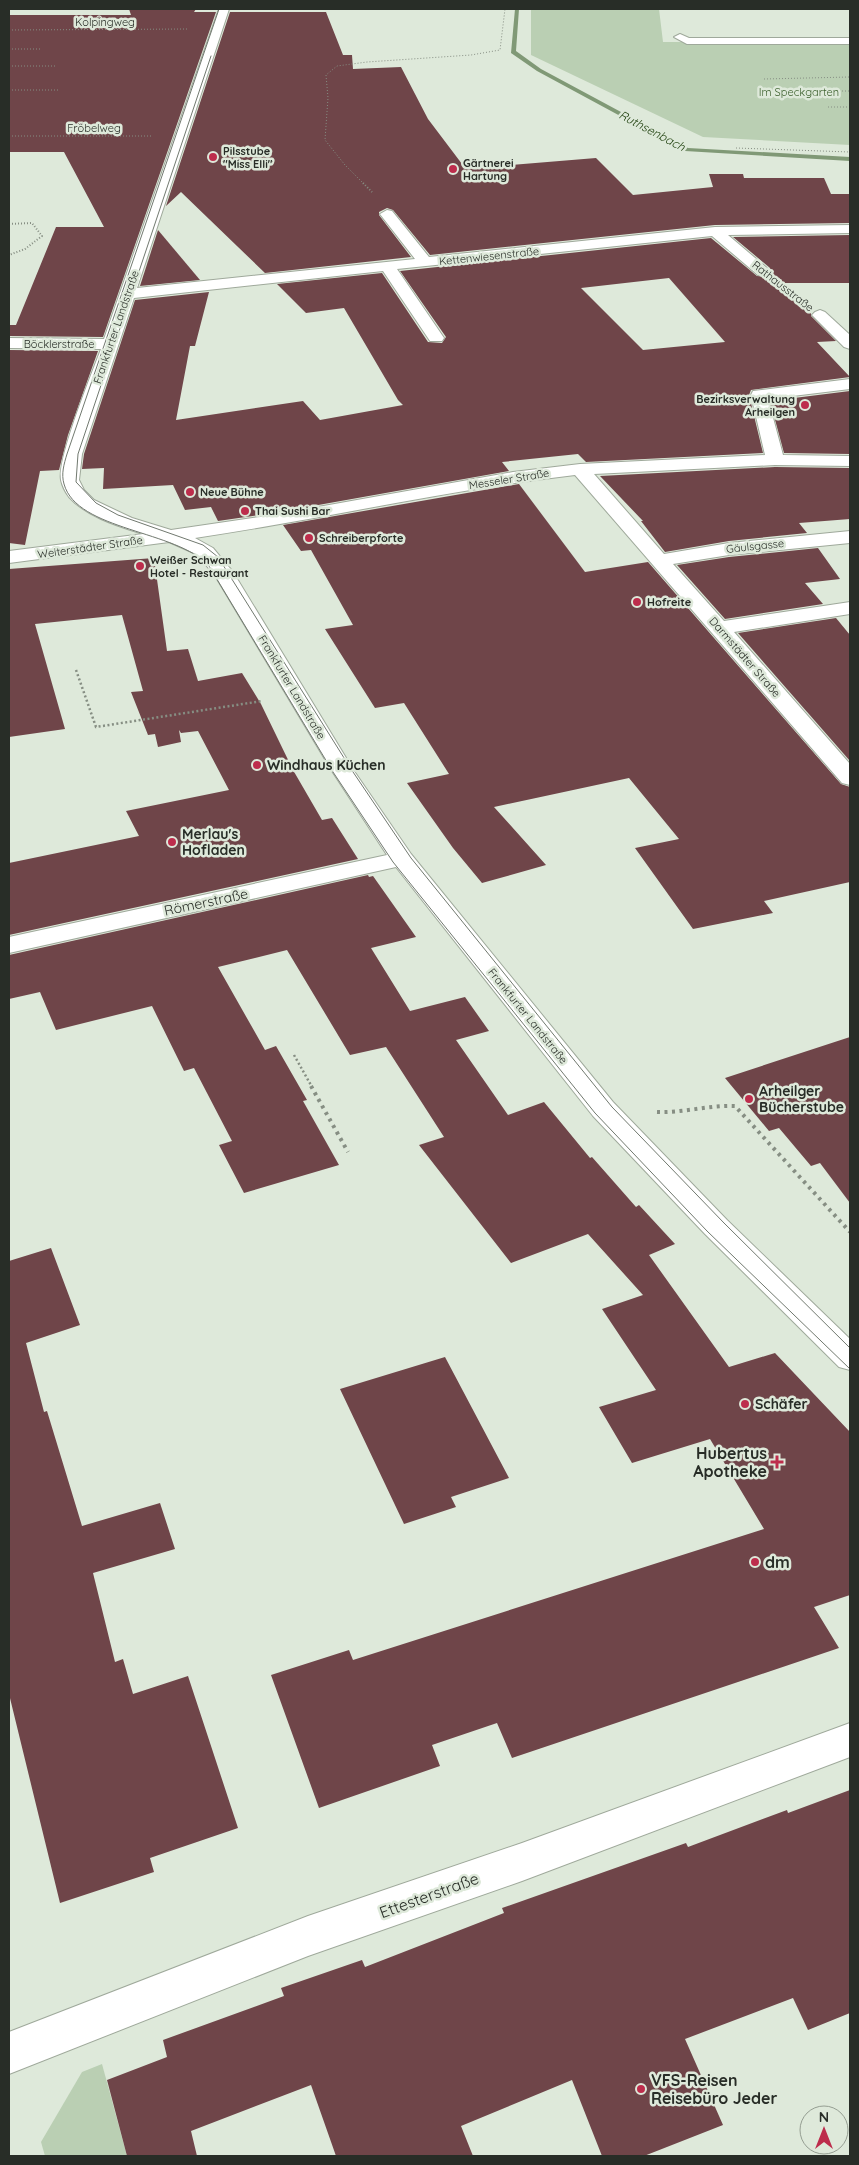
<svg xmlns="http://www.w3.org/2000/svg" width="859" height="2165" font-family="Quicksand,sans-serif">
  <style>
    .green { fill: #bacfb3 }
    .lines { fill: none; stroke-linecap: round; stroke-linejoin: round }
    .stream { fill: #809976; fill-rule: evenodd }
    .building { fill: #6f4549; fill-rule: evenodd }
    .minor-casing { stroke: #9fa99b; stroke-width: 2 }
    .path-far3 { stroke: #868e83; stroke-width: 1; stroke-dasharray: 1 2; stroke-linecap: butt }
    .path-far2 { stroke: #868e83; stroke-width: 2; stroke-dasharray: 1 2; stroke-linecap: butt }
    .path-far1 { stroke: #868e83; stroke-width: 2.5; stroke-dasharray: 2 2.5; stroke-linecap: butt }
    .path { stroke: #868e83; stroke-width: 4; stroke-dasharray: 3 4.5; stroke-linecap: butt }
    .minor { fill: #fff; fill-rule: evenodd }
    .tram { stroke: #71796f; stroke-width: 1 }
    .poi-dot { fill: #bd2d4c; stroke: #dee9da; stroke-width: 2 }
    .labels { text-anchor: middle; stroke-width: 5; stroke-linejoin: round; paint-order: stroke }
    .far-street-label { font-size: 11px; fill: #282d27; stroke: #dee9da }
    .far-park-label { font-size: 11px; fill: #3c602d; stroke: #dee9da }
    .far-poi-label { font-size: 11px; font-weight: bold; fill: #282d27; stroke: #dee9da; text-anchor: start }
    .far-water-label { font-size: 12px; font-style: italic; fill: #1b3d09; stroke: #dee9da }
    .poi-label { font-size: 14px; font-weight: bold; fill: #282d27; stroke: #dee9da; text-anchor: start }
    .street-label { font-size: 14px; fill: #282d27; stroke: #dee9da }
    .near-poi-label { font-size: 16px; font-weight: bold; fill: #282d27; stroke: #dee9da; text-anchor: start }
    .near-street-label { font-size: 16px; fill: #282d27; stroke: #dee9da }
  </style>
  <rect width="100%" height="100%" fill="#dee9da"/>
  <!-- green -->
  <g class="green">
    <polygon points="531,9 659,9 663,42 850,42 850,145 703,137 531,55"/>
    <polygon points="102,2064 127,2156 45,2156 41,2142 82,2072"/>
  </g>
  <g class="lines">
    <!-- stream -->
    <polygon class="stream" points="515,9 519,9 516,51 541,69 688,148 850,157 850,161 685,151 537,71 511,53"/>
  </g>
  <!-- building -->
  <g class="building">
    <polygon points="129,9 196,9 194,12 216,12 103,337 9,336 9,325 16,325 56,227 104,227 64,152 9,152 9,15 131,15"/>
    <polygon points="230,12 326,12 343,55 352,55 353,69 401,67 428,119 462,164 480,162 485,167 596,158 633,195 713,187 709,174 743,174 744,178 824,178 831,194 850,194 850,223 715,225 430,255 393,210 387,208 379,212 379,215 411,257 265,273 181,192 166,206"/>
    <polygon points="158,230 200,280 140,286"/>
    <path d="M 850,235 L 850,283 L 775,283 L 811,313 L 811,316 L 836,341 L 817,342 L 850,377 L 751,390 L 749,395 L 763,453 L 586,462 L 578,454 L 502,462 L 509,471 L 279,512 L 218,521 L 211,507 L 185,510 L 173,485 L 103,489 L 104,468 L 82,469 L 84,454 L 135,300 L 209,292 L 195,346 L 190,346 L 176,420 L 303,401 L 320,420 L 403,405 L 398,400 L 344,308 L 306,313 L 277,284 L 382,273 L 428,342 L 442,343 L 446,337 L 400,271 L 711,238 L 757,276 L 768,277 L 772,273 L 770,268 L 733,237 ZM 669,278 L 725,342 L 643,350 L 581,288 Z"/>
    <polygon points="9,350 98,351 68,435 59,470 40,471 25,545 9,543"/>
    <polygon points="850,391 850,454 784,453 770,401"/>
    <polygon points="775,467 850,468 850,519 799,523 807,533 729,541 665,552 641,521 643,521 600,476"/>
    <polygon points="519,484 585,572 648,562 841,784 850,787 850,882 764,901 773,913 693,929 635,848 679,839 629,778 494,807 546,865 482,883 453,848 407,783 449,774 404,703 375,708 325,629 353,625 311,550 301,551 283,525"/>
    <polygon points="818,548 840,579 805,583 823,604 725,619 677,565 729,557"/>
    <polygon points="154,558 167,651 188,649 198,681 242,673 261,704 293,770 322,820 332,818 358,859 9,935 9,863 139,836 126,811 229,790 198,731 181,733 179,730 181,742 158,747 155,734 148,735 131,692 143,691 122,615 35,624 65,729 9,737 9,569"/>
    <polygon points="836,618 850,635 850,761 738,633"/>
    <polygon points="368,875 369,877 373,876 416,937 371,948 410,1011 465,997 489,1031 456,1040 508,1115 544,1102 590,1158 592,1157 636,1207 639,1205 675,1244 649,1255 729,1367 775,1353 850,1432 850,1595 814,1607 839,1648 512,1758 497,1723 432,1745 440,1766 319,1808 271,1675 349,1650 353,1660 764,1529 710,1439 632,1463 599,1407 656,1390 602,1309 643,1295 588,1234 511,1263 419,1145 444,1137 386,1047 350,1055 287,950 218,967 265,1050 276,1046 307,1100 303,1101 339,1165 244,1193 219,1145 232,1141 194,1068 184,1071 152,1006 56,1030 40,992 9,999 9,955"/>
    <polygon points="850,1037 850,1203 820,1163 811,1166 779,1128 769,1131 725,1078"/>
    <polygon points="51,1248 80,1325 26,1343 44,1412 47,1411 82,1526 160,1503 175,1549 93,1573 115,1662 123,1659 133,1694 188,1676 238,1828 150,1858 154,1872 60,1903 9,1694 9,1261"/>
    <polygon points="445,1357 509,1478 451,1497 456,1507 404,1524 340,1389"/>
    <polygon points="850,1790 850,2013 808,2030 793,1998 685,2039 723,2125 644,2156 602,2156 572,2080 461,2126 473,2156 336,2156 311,2085 191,2131 197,2156 127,2156 107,2080 167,2057 163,2040 284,1996 281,1988 362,1960 365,1967 504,1913 502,1908 686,1843 688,1847 787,1810 788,1813"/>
  </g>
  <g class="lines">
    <defs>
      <g id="minor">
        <path d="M 219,9 L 229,9 L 137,288 L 415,259 L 380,214 L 387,210 L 392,211 L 429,257 L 715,227 L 850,225 L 850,233 L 728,235 L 768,269 L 770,272 L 768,275 L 758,275 L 712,236 L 397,269 L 444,338 L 442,341 L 430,341 L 383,271 L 134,298 L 82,454 L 79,480 L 84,490 L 94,500 L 132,518 L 171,530 L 279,514 L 513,472 L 580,464 L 765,455 L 751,395 L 753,391 L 850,379 L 850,389 L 768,399 L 783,455 L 850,456 L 850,466 L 775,465 L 594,474 L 664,554 L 729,543 L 850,531 L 850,543 L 729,555 L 673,564 L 724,621 L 850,602 L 850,614 L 734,632 L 850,764 L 850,785 L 842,783 L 575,475 C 448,490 322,519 195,538 L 213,548 L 233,572 L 354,771 L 411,854 L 613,1102 L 727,1220 L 850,1339 L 850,1370 L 839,1367 L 705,1234 L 593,1116 L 396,867 L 9,953 L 9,937 L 387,855 L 332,771 L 214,574 L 196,554 L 169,542 L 9,563 L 9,551 L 143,534 C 118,526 87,517 69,497 C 66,493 62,485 61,480 C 57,459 92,373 101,349 L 9,348 L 9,338 L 104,339 Z"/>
        <polygon points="680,34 689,38 850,38 850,44 687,44 674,37"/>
        <polygon points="820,310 825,312 850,335 850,349 844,347 812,315 815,312"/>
        <polygon points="850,1723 850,1757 522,1881 308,1956 9,2074 9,2032 308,1916 522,1843"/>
      </g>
    </defs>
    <!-- minor casing -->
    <use href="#minor" class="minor-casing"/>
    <!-- path-far3 -->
    <g class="path-far3">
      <polyline points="9,30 188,29"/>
      <polyline points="9,49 42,49"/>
      <polyline points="9,66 57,66"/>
      <polyline points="764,79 850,77"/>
      <polyline points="9,90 58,90"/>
      <polyline points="833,91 850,91"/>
      <polyline points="828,107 850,107"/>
      <polyline points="9,136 151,136"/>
      <polyline points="736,148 850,152"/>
      <polyline points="364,184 345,165 325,140 328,98 326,75 337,66 367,62 471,55 500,50 505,9"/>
    </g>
    <!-- path-far2 -->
    <g class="path-far2">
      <polyline points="363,183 372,192"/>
      <polyline points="9,224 32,223 42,236 25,249 9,255"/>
      <polyline points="786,289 797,297"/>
    </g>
    <!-- path-far1 -->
    <g class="path-far1">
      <polyline points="76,670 96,727 262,701"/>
      <polyline points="294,1055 312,1087"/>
    </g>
    <!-- path -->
    <g class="path">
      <polyline points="311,1086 348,1152"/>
      <path d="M 657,1112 C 683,1113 709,1105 735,1106 L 850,1232"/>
    </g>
    <!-- minor -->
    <use href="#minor" class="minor"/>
    <!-- tram -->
    <g class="tram">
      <path d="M 219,9 L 67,454 C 64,464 61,474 64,484 C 77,531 177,530 209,566 L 333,772 L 393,862 L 595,1113 L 707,1231 L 850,1369"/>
      <polyline points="211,56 78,454 76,482 96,503 118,515 203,545 218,557 351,769 411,858 612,1107 724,1223 850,1348"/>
    </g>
  </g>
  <!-- markers -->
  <g class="poi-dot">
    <circle cx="213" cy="157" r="5"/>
    <circle cx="453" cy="169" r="5"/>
    <circle cx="805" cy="405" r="5"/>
    <circle cx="190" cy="492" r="5"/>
    <circle cx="245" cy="511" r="5"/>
    <circle cx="309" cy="538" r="5"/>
    <circle cx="140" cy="566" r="5"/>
    <circle cx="637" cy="602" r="5"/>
    <circle cx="257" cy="765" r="5"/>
    <circle cx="172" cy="842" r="5"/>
    <circle cx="749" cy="1099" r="5"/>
    <circle cx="745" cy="1404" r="5"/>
    <path d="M774.5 1454.5h5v5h5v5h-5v5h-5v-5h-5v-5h5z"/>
    <circle cx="755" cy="1562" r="5"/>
    <circle cx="641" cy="2089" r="5"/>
  </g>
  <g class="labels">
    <!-- far-street labels -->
    <g class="far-street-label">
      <text x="105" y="26">Kolpingweg</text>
      <text x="94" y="132">Fröbelweg</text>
      <text transform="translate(489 256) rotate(-6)" y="4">Kettenwiesenstraße</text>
      <text transform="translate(783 286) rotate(38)" y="4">Rathausstraße</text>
      <text transform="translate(116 327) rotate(-71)" y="4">Frankfurter Landstraße</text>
      <text x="59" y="348">Böcklerstraße</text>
      <text transform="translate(509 479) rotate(-9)" y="4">Messeler Straße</text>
      <text transform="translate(755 546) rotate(-6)" y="4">Gäulsgasse</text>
      <text transform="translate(90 547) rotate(-8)" y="4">Weiterstädter Straße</text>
      <text transform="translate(745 657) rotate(49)" y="4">Darmstädter Straße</text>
      <text transform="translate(292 687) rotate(59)" y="4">Frankfurter Landstraße</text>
      <text transform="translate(528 1016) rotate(51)" y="4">Frankfurter Landstraße</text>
    </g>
    <!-- far-park labels -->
    <g class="far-park-label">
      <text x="799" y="96">Im Speckgarten</text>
    </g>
    <!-- far-poi labels -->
    <g class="far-poi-label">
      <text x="223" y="155">Pilsstube<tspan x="223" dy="13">"Miss Elli"</tspan></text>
      <text x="463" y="167">Gärtnerei<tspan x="463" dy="13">Hartung</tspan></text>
      <text x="795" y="403" text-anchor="end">Bezirksverwaltung<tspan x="795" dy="13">Arheilgen</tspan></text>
      <text x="200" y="496">Neue Bühne</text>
      <text x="255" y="515">Thai Sushi Bar</text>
      <text x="319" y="542">Schreiberpforte</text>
      <text x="150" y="564">Weißer Schwan<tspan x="150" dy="13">Hotel - Restaurant</tspan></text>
      <text x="647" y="606">Hofreite</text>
    </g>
    <!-- far-water labels -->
    <g class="far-water-label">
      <text transform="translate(652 131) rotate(28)" y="4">Ruthsenbach</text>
    </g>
    <!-- poi labels -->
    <g class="poi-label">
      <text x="267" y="770">Windhaus Küchen</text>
      <text x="182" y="839">Merlau's<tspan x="182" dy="16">Hofladen</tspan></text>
      <text x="759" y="1096">Arheilger<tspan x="759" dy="16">Bücherstube</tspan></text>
      <text x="755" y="1409">Schäfer</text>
    </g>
    <!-- street labels -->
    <g class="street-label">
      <text transform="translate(206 902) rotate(-12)" y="5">Römerstraße</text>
    </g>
    <!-- near-poi labels -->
    <g class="near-poi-label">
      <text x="767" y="1459" text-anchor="end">Hubertus<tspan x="767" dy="18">Apotheke</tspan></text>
      <text x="765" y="1568">dm</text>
      <text x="651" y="2086">VFS-Reisen<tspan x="651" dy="18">Reisebüro Jeder</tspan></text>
    </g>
    <!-- near-street labels -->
    <g class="near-street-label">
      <text transform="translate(429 1895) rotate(-20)" y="6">Ettesterstraße</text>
    </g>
  </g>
  <!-- border -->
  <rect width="859" height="2165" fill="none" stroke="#282d27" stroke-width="20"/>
  <!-- north arrow -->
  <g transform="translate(824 2130)"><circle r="24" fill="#dee9da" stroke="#959e92"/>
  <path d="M0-4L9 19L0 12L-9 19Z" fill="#bd2d4c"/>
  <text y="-8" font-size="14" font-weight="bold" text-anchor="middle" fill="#282d27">N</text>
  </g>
</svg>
